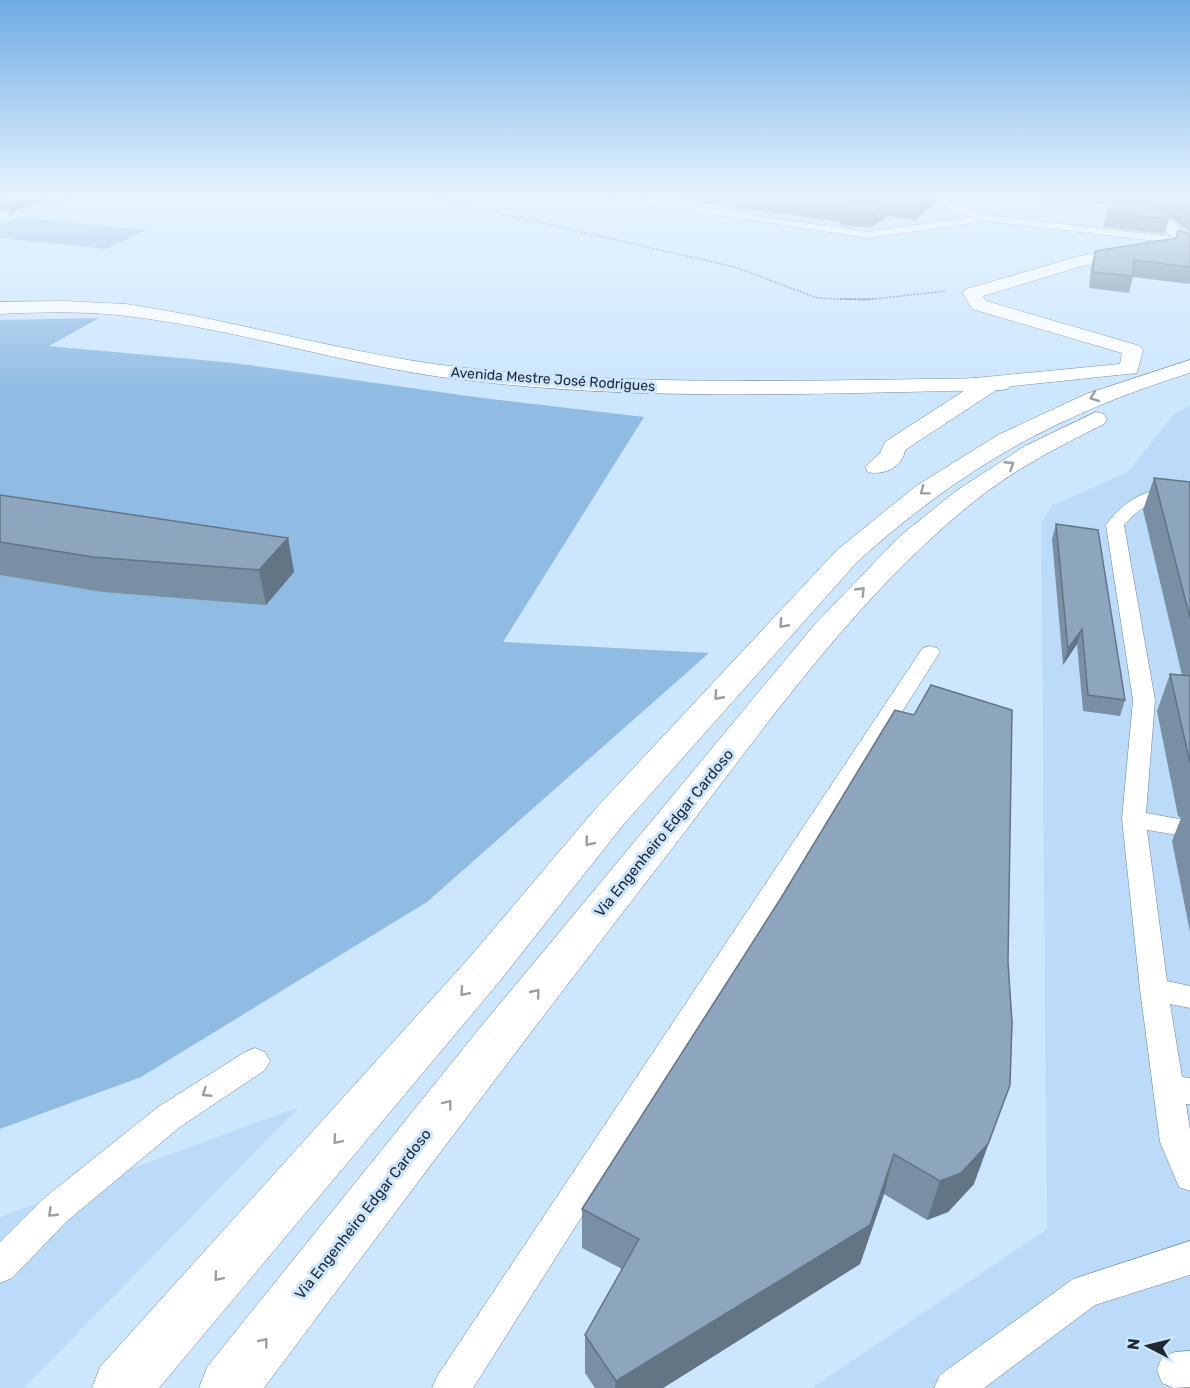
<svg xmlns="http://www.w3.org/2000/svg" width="1190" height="1388" font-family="Rubik,sans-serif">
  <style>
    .built { fill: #bbdbf9 }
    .green { fill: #90bce3 }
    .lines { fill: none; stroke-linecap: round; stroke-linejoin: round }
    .service-casing { stroke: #6c849a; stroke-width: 1 }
    .minor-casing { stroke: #6c849a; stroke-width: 1 }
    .tertiary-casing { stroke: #6c849a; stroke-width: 1 }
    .secondary-casing { stroke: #6c849a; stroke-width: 1 }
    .primary-casing { stroke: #6c849a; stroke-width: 1 }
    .path-far1 { stroke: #7b8d9e; stroke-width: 1.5; stroke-dasharray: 2 1.5; stroke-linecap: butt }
    .path { stroke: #7b8d9e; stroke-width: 2; stroke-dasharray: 3 1.5; stroke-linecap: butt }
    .service { fill: #fff; fill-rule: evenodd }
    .minor { fill: #fff; fill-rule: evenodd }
    .tertiary { fill: #fff; fill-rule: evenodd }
    .secondary { fill: #fff; fill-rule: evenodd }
    .primary { fill: #fff; fill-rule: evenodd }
    .wall { fill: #798fa3 }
    .shaded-wall { fill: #637484 }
    .building { fill: #8da6bd; stroke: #637484; stroke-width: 1.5 }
    .oneway { stroke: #9a9ea2 }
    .labels { text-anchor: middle; stroke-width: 6; stroke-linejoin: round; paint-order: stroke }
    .far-street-label { font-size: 14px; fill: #1f2831; stroke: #cce6fe }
    .street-label { font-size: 15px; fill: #1f2831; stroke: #cce6fe }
  </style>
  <rect width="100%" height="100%" fill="#cce6fe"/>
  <!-- built -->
  <g class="built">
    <polygon points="1190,406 1190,1388 812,1388 1047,1229 1041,522 1053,505 1128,472 1175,413"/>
    <polygon points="299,1107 24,1388 0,1388 0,1217"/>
  </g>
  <!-- green -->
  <g class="green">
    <polygon points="19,217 147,230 107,249 0,238 0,225"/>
    <polygon points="99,318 49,346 234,363 475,397 644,417 503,642 709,653 427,902 141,1077 0,1129 0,320"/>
  </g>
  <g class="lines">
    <defs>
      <g id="service">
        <path d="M 601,197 L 626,197 L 868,232 L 972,217 L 959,214 L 926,197 C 947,197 967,210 987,215 L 1188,239 L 1190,245 L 987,221 L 868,238 Z"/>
        <polygon points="0,211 12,214 0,217"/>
        <path d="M 1177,487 L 1190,488 L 1190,498 C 1161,496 1143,503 1124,525 L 1155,700 L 1146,813 L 1190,821 L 1190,837 L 1147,830 L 1167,981 L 1190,986 L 1190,1008 L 1170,1004 L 1182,1077 L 1190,1078 L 1190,1104 L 1186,1104 L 1190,1130 L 1190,1191 L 1179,1187 L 1160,1142 L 1140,989 L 1122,819 L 1133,700 L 1106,525 C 1124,500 1147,488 1177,487 Z"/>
        <polygon points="930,646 937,648 940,652 473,1388 432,1388 438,1375 920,652 923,648"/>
        <polygon points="255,1048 265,1052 270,1061 265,1070 180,1127 67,1221 12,1278 0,1283 0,1242 43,1199 158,1107 245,1052"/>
        <polygon points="1190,1241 1190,1275 1095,1305 984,1388 934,1388 940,1375 1073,1279"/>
        <polygon points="1190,1351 1190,1387 1174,1388 1162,1383 1157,1370 1162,1357 1175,1352"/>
      </g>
      <g id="minor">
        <polygon points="1122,197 1138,197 1190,235 1190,248 1184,246"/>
        <path d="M 990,378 L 998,379 L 1001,384 L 998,389 L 905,450 C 903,467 883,476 868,472 L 865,467 L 880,453 L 885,442 L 982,379 Z"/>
      </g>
      <path id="tertiary" d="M 63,301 L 126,304 L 168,311 C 267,329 366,357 466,368 C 643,387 822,380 1000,378 L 1008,379 L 1011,384 L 1008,389 L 1000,390 C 822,393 642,402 464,380 C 350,367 240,329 126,316 C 85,311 42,312 0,314 L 0,302 Z"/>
      <polygon id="secondary" points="1137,247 1145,252 1143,256 1082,266 983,296 986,301 1140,346 1143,350 1137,373 965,391 957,390 954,385 957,380 965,379 1120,364 1122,353 972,309 963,293 966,289 1080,256"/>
      <g id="primary">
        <path d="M 1190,360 L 1190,373 C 1057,414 960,469 857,562 L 623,825 L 499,982 L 159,1388 L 92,1388 L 100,1367 L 469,958 L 597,807 L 837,550 L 916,486 L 998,435 L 1086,394 Z"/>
        <path d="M 1096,412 L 1104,414 L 1107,419 L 1104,424 C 1058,447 1011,471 971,504 C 843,608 748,752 647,881 C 517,1049 391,1218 264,1388 L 199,1388 L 207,1367 L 483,1024 L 816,623 L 900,536 L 956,491 L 1025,446 Z"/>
      </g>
    </defs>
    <!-- service casing -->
    <use href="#service" class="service-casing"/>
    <!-- minor casing -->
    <use href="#minor" class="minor-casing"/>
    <!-- tertiary casing -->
    <use href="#tertiary" class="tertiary-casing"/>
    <!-- secondary casing -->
    <use href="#secondary" class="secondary-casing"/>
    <!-- primary casing -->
    <use href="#primary" class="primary-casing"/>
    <!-- path-far1 -->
    <g class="path-far1">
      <polyline points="427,197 735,267 817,298 865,300 946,291"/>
      <polyline points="31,210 80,197"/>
    </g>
    <!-- path -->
    <polyline class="path" points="840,299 874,299"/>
    <!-- service -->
    <use href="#service" class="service"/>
    <!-- minor -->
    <use href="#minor" class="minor"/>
    <!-- tertiary -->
    <use href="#tertiary" class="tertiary"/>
    <!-- secondary -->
    <use href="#secondary" class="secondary"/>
    <!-- primary -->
    <use href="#primary" class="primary"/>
  </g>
  <!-- wall -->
  <g class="wall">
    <polygon points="0,197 49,197 13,212 0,210"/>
    <polygon points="663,197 935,197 934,204 915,220 887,216 871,227 843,226 839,222"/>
    <polygon points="969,197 989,197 986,199"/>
    <polygon points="1038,197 1141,197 1169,219 1165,234 1103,227 1107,212 1114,204 1040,201"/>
    <polygon points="1141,197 1190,197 1190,232"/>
    <polygon points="1190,234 1190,284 1133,277 1129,293 1089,288 1091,267 1095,251 1176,238"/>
    <polygon points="1154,478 1190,482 1190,932 1172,841 1181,818 1178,816 1157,711 1170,674 1182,675 1143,510"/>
    <polygon points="0,495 288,538 294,572 266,605 103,592 0,575"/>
    <polygon points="1056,524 1125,700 1120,716 1083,711 1077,644 1063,665 1052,539"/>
    <polygon points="914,715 974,1184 948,1212 927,1220 884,1194 860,1264 663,1388 595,1388 585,1373 585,1335 622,1269 582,1248 582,1209"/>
  </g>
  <!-- shaded-wall -->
  <g class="shaded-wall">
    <polygon points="9,197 49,197 13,212"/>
    <polygon points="927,197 935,197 934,204 915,220 917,205"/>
    <polygon points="889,201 887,216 871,227 873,213"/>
    <polygon points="288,538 294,572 266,605 259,570"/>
    <polygon points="1082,629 1077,644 1063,665 1068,649"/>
    <polygon points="1010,1085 974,1184 948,1212 927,1220 940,1181"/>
    <polygon points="894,1154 884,1194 860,1264 663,1388 615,1388 616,1381"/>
  </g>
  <!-- building -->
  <g class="building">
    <polygon points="768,197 927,197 917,205 889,201 873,213 845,211 841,207"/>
    <polygon points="1121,197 1141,197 1169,219 1107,212"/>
    <polygon points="1165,197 1190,197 1190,214"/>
    <polygon points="1178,230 1190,234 1190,267 1134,260 1133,276 1093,272 1095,251 1176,238"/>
    <polygon points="1154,478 1190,482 1190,618"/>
    <polygon points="0,495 288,538 259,570 93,557 0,542"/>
    <polygon points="1056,524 1098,530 1125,700 1088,695 1082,629 1068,649"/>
    <polygon points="1170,674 1190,676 1190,763"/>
    <polygon points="931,685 1012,710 1008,962 1012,1022 1010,1085 988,1144 961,1173 940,1181 894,1154 870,1225 616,1381 585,1335 639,1239 582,1209 781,898 895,710 914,715"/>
  </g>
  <!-- one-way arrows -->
  <defs><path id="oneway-chevron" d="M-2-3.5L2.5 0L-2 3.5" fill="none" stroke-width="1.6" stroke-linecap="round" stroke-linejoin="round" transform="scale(1.5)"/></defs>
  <g class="oneway">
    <use href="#oneway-chevron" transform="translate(1094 397) rotate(159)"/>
    <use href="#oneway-chevron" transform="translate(1010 465) rotate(-33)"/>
    <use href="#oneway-chevron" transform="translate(924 491) rotate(143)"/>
    <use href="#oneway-chevron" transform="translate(861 591) rotate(-46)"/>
    <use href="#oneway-chevron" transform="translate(783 624) rotate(132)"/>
    <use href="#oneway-chevron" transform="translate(718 696) rotate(132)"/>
    <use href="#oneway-chevron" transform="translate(589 842) rotate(129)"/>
    <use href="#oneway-chevron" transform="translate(464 992) rotate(131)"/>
    <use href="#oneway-chevron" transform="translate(536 993) rotate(-51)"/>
    <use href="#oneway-chevron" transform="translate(206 1093) rotate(147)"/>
    <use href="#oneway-chevron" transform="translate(448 1104) rotate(-52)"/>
    <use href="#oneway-chevron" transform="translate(337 1140) rotate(131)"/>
    <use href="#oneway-chevron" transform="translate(52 1213) rotate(136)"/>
    <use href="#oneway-chevron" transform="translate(218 1277) rotate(131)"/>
    <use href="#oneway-chevron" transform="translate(264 1342) rotate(-52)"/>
  </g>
  <!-- sky -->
  <linearGradient id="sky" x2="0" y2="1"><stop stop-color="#6daae2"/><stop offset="0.5" stop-color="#e8f4ff"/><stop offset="1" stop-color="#e8f4ff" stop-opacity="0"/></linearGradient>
  <rect width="1190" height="391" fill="url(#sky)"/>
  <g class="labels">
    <!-- far-street labels -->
    <g class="far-street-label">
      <text transform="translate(553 379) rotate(4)" y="5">Avenida Mestre José Rodrigues</text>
    </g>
    <!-- street labels -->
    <g class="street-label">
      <text transform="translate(664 833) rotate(-51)" y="5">Via Engenheiro Edgar Cardoso</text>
      <text transform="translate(363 1214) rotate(-52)" y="5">Via Engenheiro Edgar Cardoso</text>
    </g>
  </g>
  <!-- north arrow -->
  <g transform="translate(1148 1346) rotate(277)" stroke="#cce6fe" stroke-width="4.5" paint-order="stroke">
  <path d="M0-4.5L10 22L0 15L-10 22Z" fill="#1f2831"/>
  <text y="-9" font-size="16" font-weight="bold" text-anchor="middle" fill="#1f2831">N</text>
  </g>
</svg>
